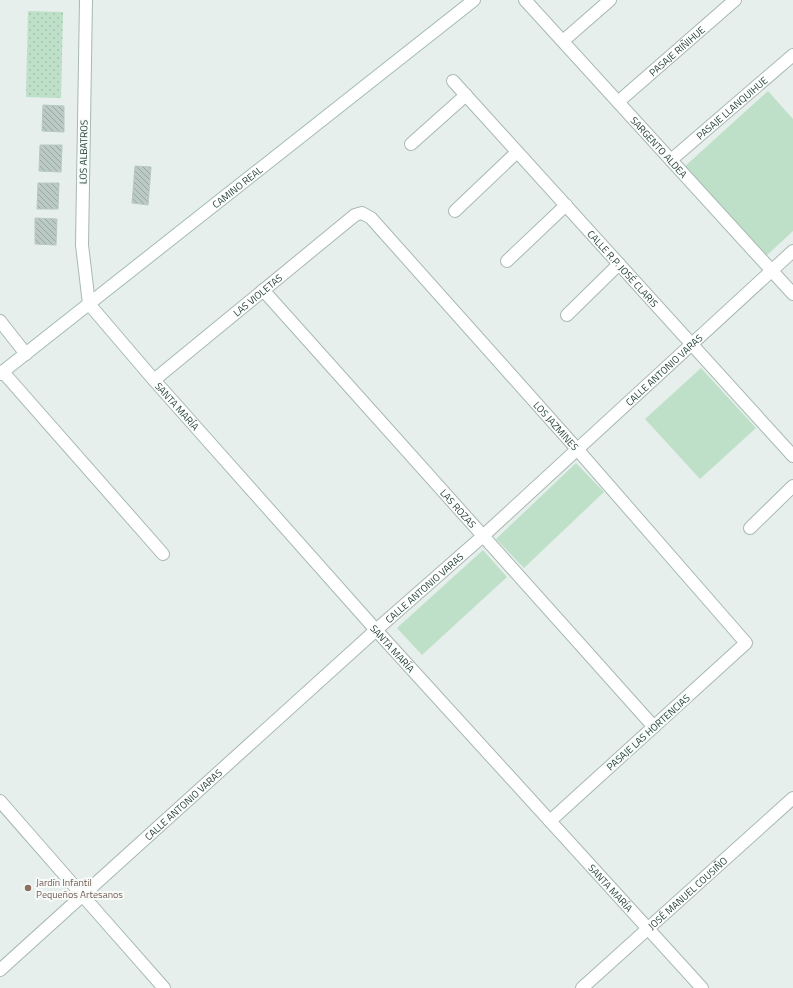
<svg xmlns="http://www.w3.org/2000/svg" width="793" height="988" font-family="'Titillium Web',sans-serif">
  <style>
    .grass { fill: url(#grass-dots) }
    .park { fill: #bfe0c8 }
    .building { fill: url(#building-back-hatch); stroke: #b8c9c2 }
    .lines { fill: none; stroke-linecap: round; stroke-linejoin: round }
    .minor-casing { stroke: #a8b8b2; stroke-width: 14 }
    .tertiary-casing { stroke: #a8b8b2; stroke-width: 14 }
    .secondary-casing { stroke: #a4bbb3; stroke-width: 14 }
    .minor { stroke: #fff; stroke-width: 12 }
    .tertiary { stroke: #fff; stroke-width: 12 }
    .secondary { stroke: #fff; stroke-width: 12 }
    .education-dot { fill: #8d6e63; stroke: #f7fbf9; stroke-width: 1.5 }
    .labels { text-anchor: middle; stroke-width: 4; stroke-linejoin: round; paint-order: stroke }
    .street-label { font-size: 10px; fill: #24423a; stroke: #f7fbf9 }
    .education-label { font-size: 10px; fill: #785e54; stroke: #f7fbf9; text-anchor: start }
  </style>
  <defs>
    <pattern id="grass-dots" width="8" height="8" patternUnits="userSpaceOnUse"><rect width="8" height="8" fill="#bfe0c8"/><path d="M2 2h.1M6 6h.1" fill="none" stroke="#a4c1ad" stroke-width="1.8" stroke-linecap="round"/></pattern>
    <pattern id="building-back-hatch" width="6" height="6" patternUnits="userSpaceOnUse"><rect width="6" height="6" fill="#bbcac4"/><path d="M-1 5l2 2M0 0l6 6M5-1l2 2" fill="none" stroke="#98a6a0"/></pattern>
  </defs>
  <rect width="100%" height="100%" fill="#e6efeb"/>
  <!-- grass -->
  <polygon class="grass" points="28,11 63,12 61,98 26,97"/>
  <!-- park -->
  <g class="park">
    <polygon points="768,91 793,119 793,231 765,257 683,168"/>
    <polygon points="701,368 756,428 700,479 645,419"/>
    <polygon points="576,463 604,492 524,568 496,539"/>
    <polygon points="483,550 507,577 422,655 397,628"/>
  </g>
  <!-- building -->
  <g class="building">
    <polygon points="43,105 64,106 64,132 42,131"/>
    <polygon points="40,145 62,145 61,172 39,171"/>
    <polygon points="135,166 151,167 148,205 132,203"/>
    <polygon points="38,183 59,183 58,209 37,209"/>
    <polygon points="35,218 57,219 56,245 35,244"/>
  </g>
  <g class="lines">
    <defs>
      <g id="minor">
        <polyline points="86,0 82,245 89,304"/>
        <path id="s1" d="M 525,0 L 793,294"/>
        <polyline points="563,41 610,0"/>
        <path id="s2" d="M 453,81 L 793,456"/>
        <path id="s3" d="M 618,102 L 735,0"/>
        <polyline points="411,144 466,95"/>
        <path id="s4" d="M 671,160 L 793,55"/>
        <polyline points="455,211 517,152"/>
        <polyline points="507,261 566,205"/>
        <path id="s5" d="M 263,290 L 654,727"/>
        <polyline points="567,315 619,264"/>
        <polyline points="0,321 26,354"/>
        <polyline points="3,372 163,554"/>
        <path id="s6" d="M 154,380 L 355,215 L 362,213 L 371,218 L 577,449 L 746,643 L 550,821"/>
        <polyline points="750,528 793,486"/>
        <path id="s7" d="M 0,970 L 376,630 L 483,536 L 793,251"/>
      </g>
      <g id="tertiary">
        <path id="s8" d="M 89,304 L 154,380 L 376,630 L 702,988"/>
        <polyline points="0,801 83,896 164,988"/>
        <path id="s9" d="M 582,988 L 793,798"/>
      </g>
      <g id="secondary">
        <path id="s10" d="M 0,374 L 474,0"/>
      </g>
    </defs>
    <!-- minor casing -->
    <use href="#minor" class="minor-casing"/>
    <!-- tertiary casing -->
    <use href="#tertiary" class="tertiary-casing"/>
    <!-- secondary casing -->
    <use href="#secondary" class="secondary-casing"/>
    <!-- minor -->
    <use href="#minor" class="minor"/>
    <!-- tertiary -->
    <use href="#tertiary" class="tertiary"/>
    <!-- secondary -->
    <use href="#secondary" class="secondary"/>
  </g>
  <!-- markers -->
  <circle class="education-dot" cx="28" cy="888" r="4"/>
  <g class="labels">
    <!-- street labels -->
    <g class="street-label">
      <text dy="4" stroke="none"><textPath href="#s3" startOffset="78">PASAJE RIÑIHUE</textPath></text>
      <text dy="4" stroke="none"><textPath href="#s4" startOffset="80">PASAJE LLANQUIHUE</textPath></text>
      <text dy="4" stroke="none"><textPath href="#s1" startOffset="199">SARGENTO ALDEA</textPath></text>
      <text transform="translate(83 152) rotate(-89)" y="4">LOS ALBATROS</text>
      <text dy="4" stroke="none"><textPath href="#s10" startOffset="302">CAMINO REAL</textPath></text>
      <text dy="4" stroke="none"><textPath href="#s2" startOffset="253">CALLE R.P. JOSÉ CLARIS</textPath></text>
      <text dy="4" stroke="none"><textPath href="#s6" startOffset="134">LAS VIOLETAS</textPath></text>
      <text dy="4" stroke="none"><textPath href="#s7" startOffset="895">CALLE ANTONIO VARAS</textPath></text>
      <text dy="4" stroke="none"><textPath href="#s8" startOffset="135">SANTA MARÍA</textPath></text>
      <text dy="4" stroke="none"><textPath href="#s6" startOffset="556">LOS JAZMINES</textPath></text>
      <text dy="4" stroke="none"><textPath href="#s5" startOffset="293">LAS ROZAS</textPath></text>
      <text dy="4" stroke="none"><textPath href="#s7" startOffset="571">CALLE ANTONIO VARAS</textPath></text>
      <text dy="4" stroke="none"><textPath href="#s8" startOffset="459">SANTA MARÍA</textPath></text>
      <text transform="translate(648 732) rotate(-42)" y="4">PASAJE LAS HORTENCIAS</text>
      <text dy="4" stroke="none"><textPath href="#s7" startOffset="247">CALLE ANTONIO VARAS</textPath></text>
      <text dy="4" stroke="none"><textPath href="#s8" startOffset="783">SANTA MARÍA</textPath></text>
      <text dy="4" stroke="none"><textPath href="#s9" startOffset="142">JOSÉ MANUEL COUSIÑO</textPath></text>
    </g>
    <!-- education labels -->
    <g class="education-label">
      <text x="36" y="886">Jardín Infantil<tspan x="36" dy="12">Pequeños Artesanos</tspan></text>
    </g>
  </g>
</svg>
